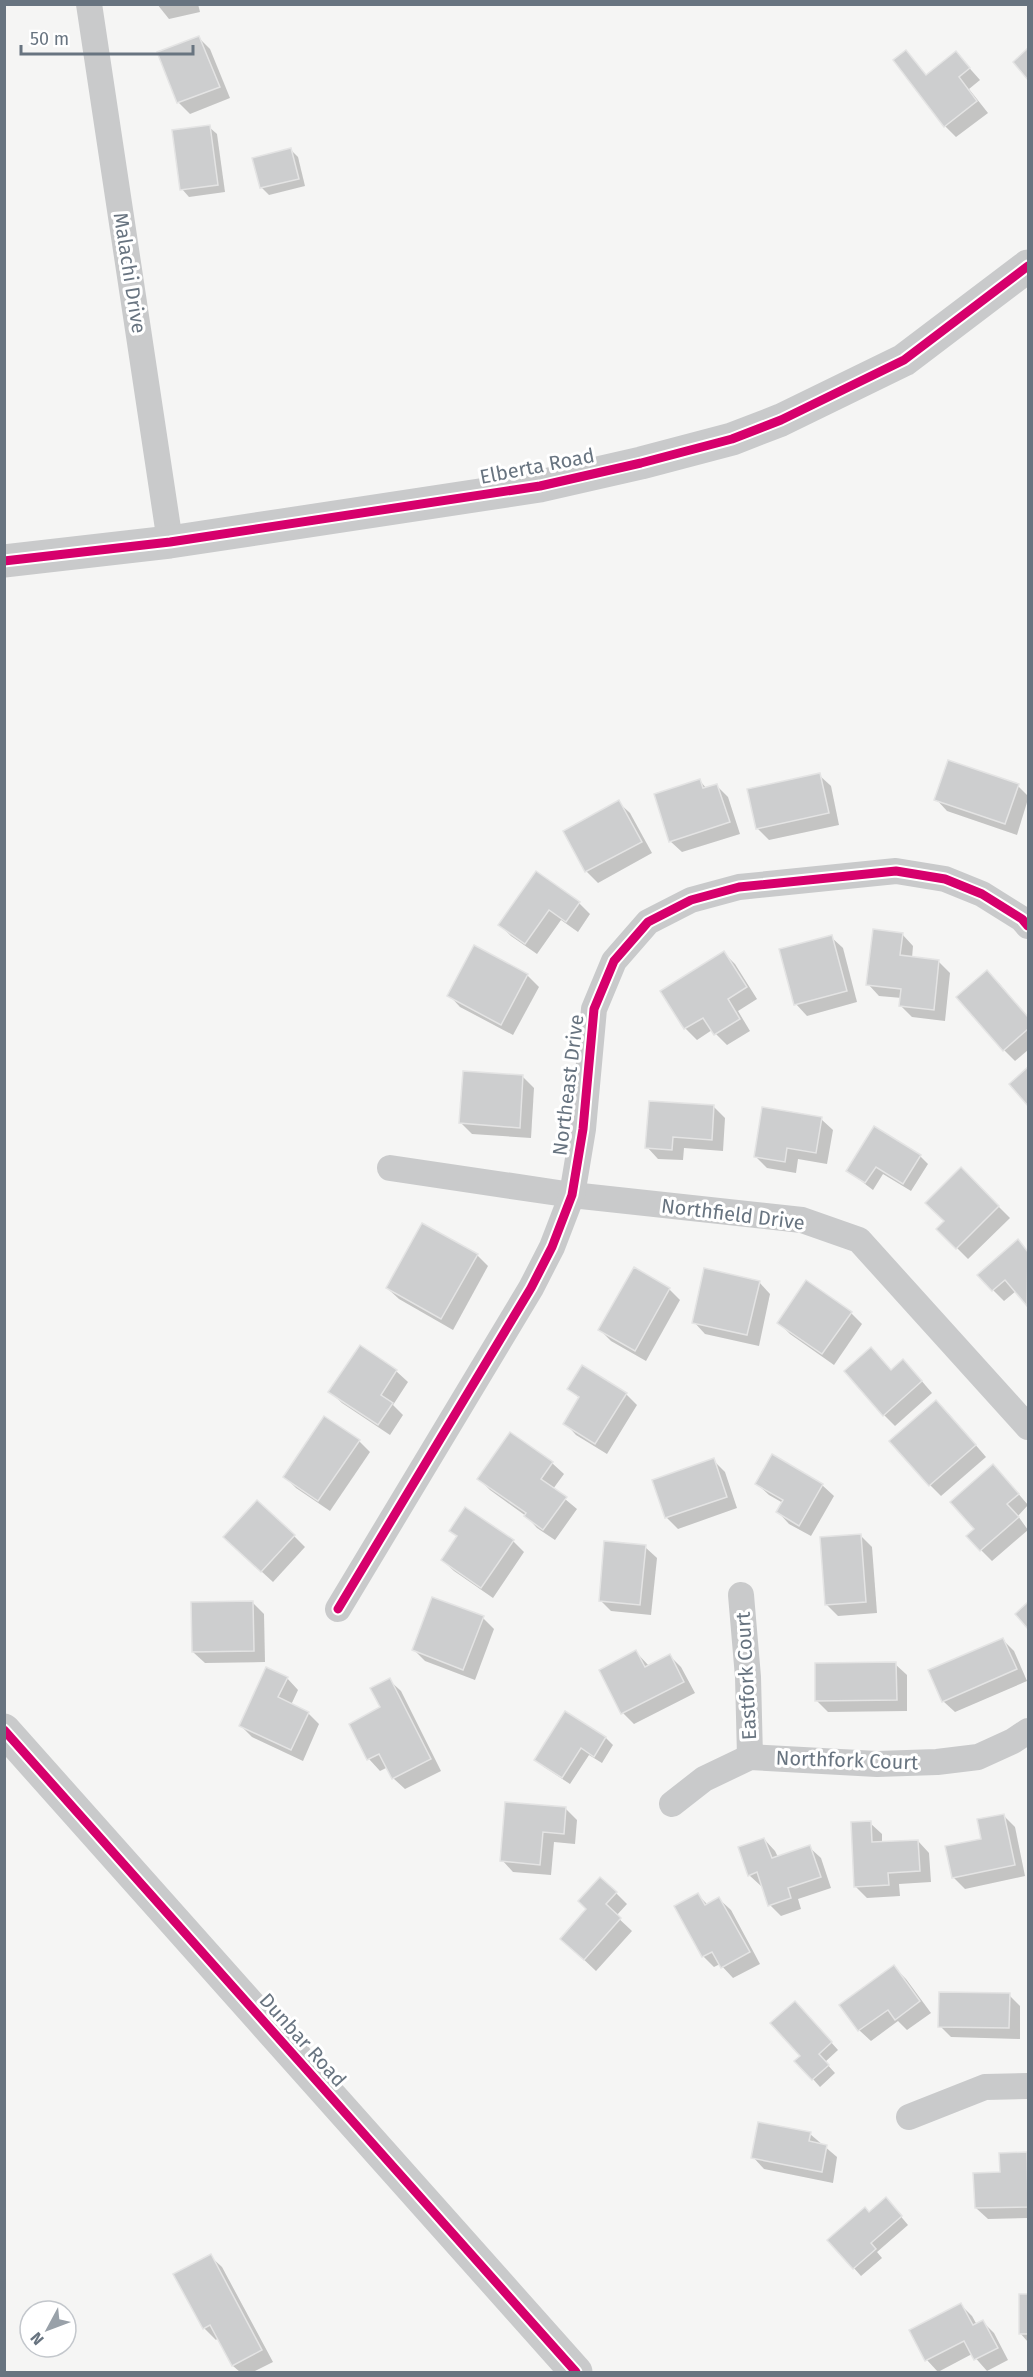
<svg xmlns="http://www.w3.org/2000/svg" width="1033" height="2377" font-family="'Fira Sans',sans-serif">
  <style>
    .shadow { fill: #0003 }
    .building { fill: #cdcecf; stroke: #e4e4e4; stroke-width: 1.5 }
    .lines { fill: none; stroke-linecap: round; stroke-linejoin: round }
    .minor { stroke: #c9cacb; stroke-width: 26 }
    .tertiary { stroke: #c9cacb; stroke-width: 33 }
    .cycleway-casing { stroke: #fff; stroke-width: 13 }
    .cycleway { stroke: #d6006c; stroke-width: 9 }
    .labels { text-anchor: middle; stroke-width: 6; stroke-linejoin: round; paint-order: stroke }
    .street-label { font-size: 20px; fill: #687480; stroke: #fff }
  </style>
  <rect width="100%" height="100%" fill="#f5f5f4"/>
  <!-- shadow -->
  <g class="shadow">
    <polygon points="157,4 198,4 200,12 169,19"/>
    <polygon points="199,38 210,49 230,98 190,114 179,103 159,53"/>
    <polygon points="906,52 927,76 956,53 980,80 969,89 988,113 956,137 945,126"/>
    <polygon points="209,127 217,134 225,192 189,197 182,189"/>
    <polygon points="291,150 298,157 305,186 269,195 261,187"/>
    <polygon points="819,775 831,786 839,825 769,840 757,828"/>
    <polygon points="700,781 707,789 717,786 728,797 740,834 682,852 670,841"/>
    <polygon points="1018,786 1028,796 1028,799 1017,835 947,811 936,799"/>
    <polygon points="618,802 630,813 652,853 598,883 587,872 565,831"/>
    <polygon points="537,873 579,903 590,914 578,932 561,920 537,954 511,936 500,925"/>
    <polygon points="902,934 913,946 912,958 938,961 950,973 945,1021 912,1017 901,1006 902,998 879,996 868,984"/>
    <polygon points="831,937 843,948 857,1002 807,1016 796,1004"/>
    <polygon points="724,953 735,964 757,999 738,1011 750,1031 727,1045 712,1030 697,1040 685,1028 662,991"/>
    <polygon points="527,975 539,987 513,1035 460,1007 449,995"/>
    <polygon points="999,983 1028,1018 1028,1050 1015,1061 1004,1050"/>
    <polygon points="523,1077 534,1088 531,1138 472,1134 461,1123"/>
    <polygon points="714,1107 725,1118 723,1151 684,1148 683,1160 658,1159 647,1147"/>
    <polygon points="821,1119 833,1130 827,1164 798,1159 796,1173 767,1168 756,1157"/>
    <polygon points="920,1156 928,1164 911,1191 883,1174 873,1190 848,1171"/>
    <polygon points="961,1169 1010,1218 968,1259 938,1229 946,1221"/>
    <polygon points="1018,1242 1028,1252 1028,1305 1016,1291 1004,1301 993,1290"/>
    <polygon points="477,1255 488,1266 453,1330 399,1299 387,1288"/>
    <polygon points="759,1282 770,1294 759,1346 705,1334 694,1322"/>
    <polygon points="669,1289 680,1300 646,1361 611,1341 600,1330"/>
    <polygon points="851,1313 862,1324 834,1365 790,1334 779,1323"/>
    <polygon points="360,1347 396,1371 408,1382 393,1405 403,1415 390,1435 342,1403 330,1392"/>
    <polygon points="914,1372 932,1393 895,1426 884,1415"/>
    <polygon points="569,1389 626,1394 637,1405 607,1454 576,1435 565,1423 580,1399"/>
    <polygon points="948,1413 986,1457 941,1496 930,1485"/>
    <polygon points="510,1434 552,1463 564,1474 553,1489 577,1509 555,1540 537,1528 526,1516 490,1490 479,1479"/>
    <polygon points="359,1441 370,1452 330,1511 296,1488 285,1477"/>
    <polygon points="713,1460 725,1472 737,1508 678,1529 667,1518 654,1481"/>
    <polygon points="1005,1478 1028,1505 1018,1516 1028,1530 992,1561 981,1550 976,1529"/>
    <polygon points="757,1484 822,1485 834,1496 811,1536 789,1524 778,1512 783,1503 769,1495"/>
    <polygon points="451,1531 513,1541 524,1552 493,1598 454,1571 442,1560 458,1537"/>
    <polygon points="294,1536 305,1547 273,1582 237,1549"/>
    <polygon points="861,1536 872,1547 877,1613 838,1616 826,1604"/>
    <polygon points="645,1547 657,1558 651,1615 611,1611 600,1600"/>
    <polygon points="252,1602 264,1614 265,1662 205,1663 193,1652"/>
    <polygon points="483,1618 494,1629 475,1680 425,1661 414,1650"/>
    <polygon points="1002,1639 1014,1651 1027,1681 955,1712 943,1701"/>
    <polygon points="636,1652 649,1666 670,1656 681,1667 695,1693 634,1724 623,1713"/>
    <polygon points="895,1664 907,1675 907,1711 828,1712 817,1701"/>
    <polygon points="287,1678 298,1690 291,1705 308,1713 319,1724 303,1761 252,1737 240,1725"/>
    <polygon points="389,1680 401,1691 441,1771 405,1789 393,1778 388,1767 380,1771 369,1759 351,1724 382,1708"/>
    <polygon points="566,1713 606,1738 613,1745 602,1763 589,1755 570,1784 544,1767 536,1760"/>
    <polygon points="566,1809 577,1820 575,1844 554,1842 551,1875 513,1872 502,1860"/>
    <polygon points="1003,1815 1015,1827 1025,1876 965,1889 953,1877"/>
    <polygon points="870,1823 882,1834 882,1843 918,1841 929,1853 931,1882 899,1884 900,1896 867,1898 856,1887"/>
    <polygon points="764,1839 775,1851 778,1857 809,1847 821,1858 831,1888 798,1899 801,1909 781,1916 770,1905 763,1885 761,1886 749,1875"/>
    <polygon points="616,1893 627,1904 616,1916 632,1931 596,1971 562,1939"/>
    <polygon points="698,1895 708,1905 719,1899 731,1910 760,1964 733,1978 720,1964 714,1967 703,1956"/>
    <polygon points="894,1967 906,1979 931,2013 907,2030 898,2021 871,2041 859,2030"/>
    <polygon points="1009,1995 1020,2006 1020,2039 951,2037 940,2026"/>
    <polygon points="802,2010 838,2050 825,2062 835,2073 820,2087 813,2079 802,2056"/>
    <polygon points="810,2134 837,2157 833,2183 764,2169 753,2157"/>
    <polygon points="1026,2154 1028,2156 1028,2218 988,2219 976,2208 1001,2174"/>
    <polygon points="893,2207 908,2225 877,2252 882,2258 861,2276 829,2240 869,2213"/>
    <polygon points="210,2256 222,2267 273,2362 253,2372 240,2372 233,2366 218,2338 216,2340 204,2328"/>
    <polygon points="1020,2295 1028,2295 1028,2342 1020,2333"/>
    <polygon points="961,2305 972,2316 977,2325 983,2322 994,2333 1008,2360 987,2371 972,2354 938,2372 927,2360 911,2331"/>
  </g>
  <!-- building -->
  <g class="building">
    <polygon points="199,36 220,87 177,103 157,52"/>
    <polygon points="1028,48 1028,80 1013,62"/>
    <polygon points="906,50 926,75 956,51 970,68 959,77 977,101 944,127 893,60"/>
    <polygon points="210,125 218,185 180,190 172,130"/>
    <polygon points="291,148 299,179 260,188 252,158"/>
    <polygon points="948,760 1019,784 1005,824 934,800"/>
    <polygon points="820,773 829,813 756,829 747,789"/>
    <polygon points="700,779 703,788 717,784 730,822 669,842 654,794"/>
    <polygon points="619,800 642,842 585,872 563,831"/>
    <polygon points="536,871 580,902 566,922 549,910 525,944 498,925"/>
    <polygon points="873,929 903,933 900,955 939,960 934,1010 899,1006 901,989 866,985"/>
    <polygon points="832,935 847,991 794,1005 779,949"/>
    <polygon points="474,945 528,974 501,1025 447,996"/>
    <polygon points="724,951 747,987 728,999 740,1019 714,1035 703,1018 684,1029 660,991"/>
    <polygon points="987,970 1028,1017 1028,1029 1003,1051 956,997"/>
    <polygon points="1028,1067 1028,1106 1009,1084"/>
    <polygon points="463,1071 523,1075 520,1128 459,1123"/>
    <polygon points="649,1101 714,1105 712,1140 673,1137 672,1150 645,1148"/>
    <polygon points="762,1107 822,1117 816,1153 787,1148 785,1162 754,1157"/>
    <polygon points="874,1126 921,1155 903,1184 876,1167 865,1183 846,1171"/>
    <polygon points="961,1167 999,1206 956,1249 936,1229 944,1221 925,1203"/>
    <polygon points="422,1223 478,1254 441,1319 386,1288"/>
    <polygon points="1018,1239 1028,1252 1027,1306 1005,1280 992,1291 977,1275"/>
    <polygon points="634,1267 670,1288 635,1351 598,1330"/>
    <polygon points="704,1268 760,1281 747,1335 692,1323"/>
    <polygon points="806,1280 852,1312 822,1354 777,1323"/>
    <polygon points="360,1345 397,1370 381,1395 393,1403 378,1425 328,1392"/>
    <polygon points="871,1347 891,1370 903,1359 922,1381 883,1416 844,1371"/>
    <polygon points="582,1365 627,1393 595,1444 563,1424 579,1397 567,1389"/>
    <polygon points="936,1400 976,1445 929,1486 889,1441"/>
    <polygon points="324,1416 360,1440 318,1501 283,1477"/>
    <polygon points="510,1432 553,1462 541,1479 567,1497 543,1530 524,1516 526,1513 477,1479"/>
    <polygon points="772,1454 823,1484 799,1526 776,1512 783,1500 755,1484"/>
    <polygon points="714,1458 727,1497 665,1518 652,1480"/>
    <polygon points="993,1464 1019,1494 1007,1504 1019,1517 980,1551 966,1536 974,1529 950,1502"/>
    <polygon points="257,1500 295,1535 261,1572 223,1537"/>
    <polygon points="465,1507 514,1540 481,1588 441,1560 457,1536 449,1531"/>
    <polygon points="861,1534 866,1602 825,1605 820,1537"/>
    <polygon points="604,1541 646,1545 640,1605 599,1601"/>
    <polygon points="432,1597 484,1616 463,1670 412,1650"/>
    <polygon points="253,1601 254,1651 192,1652 191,1602"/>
    <polygon points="1028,1602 1028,1629 1015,1614"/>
    <polygon points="1003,1638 1017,1669 942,1702 928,1670"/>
    <polygon points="636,1650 645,1667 670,1654 684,1682 621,1714 599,1670"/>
    <polygon points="896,1662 897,1700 815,1701 815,1663"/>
    <polygon points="266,1667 288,1677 278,1697 309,1712 291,1750 239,1726"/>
    <polygon points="390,1678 431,1759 392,1779 379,1754 367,1760 349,1724 380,1707 370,1688"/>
    <polygon points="565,1711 606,1737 594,1757 581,1748 562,1778 534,1760"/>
    <polygon points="505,1802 566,1807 564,1834 543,1832 540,1865 500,1861"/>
    <polygon points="1004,1814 1015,1865 952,1878 945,1846 981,1839 977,1819"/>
    <polygon points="871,1821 872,1842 918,1840 920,1871 888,1873 889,1885 854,1887 851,1822"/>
    <polygon points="764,1838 772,1858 810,1845 821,1877 788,1888 791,1898 768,1906 757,1872 748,1876 738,1847"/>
    <polygon points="600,1877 617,1892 606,1904 621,1918 584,1960 560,1939 586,1909 578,1901"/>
    <polygon points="698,1893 705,1905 719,1897 750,1952 721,1968 712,1952 702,1957 674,1906"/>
    <polygon points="894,1965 920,2001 895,2020 888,2010 858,2031 839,2005"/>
    <polygon points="939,1992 1010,1993 1009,2028 938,2027"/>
    <polygon points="795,2001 832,2042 819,2054 829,2065 812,2080 794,2061 800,2056 770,2023"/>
    <polygon points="758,2122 811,2132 809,2141 827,2145 822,2172 751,2158"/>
    <polygon points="1027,2152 1028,2207 975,2208 973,2173 1000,2172 999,2153"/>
    <polygon points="886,2197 902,2216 871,2243 876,2249 853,2269 827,2240 865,2207 869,2212"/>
    <polygon points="211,2254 262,2350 232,2366 210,2325 203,2329 173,2274"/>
    <rect x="1019" y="2294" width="9" height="40"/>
    <polygon points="961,2303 973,2325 983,2320 998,2348 974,2360 964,2341 925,2361 909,2330"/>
  </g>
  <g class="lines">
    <!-- minor -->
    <g class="minor">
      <polyline points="89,4 170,542"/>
      <polyline points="390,1168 572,1195 802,1220 859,1240 1028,1427"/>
      <polyline points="741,1595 748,1677 750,1757"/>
      <polyline points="338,1609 531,1288 552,1247 572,1195 583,1129 594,1009 614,961 648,922 691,900 739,887 896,871 945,879 982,894 1022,919 1028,926"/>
      <polyline points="672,1804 704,1779 750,1757 877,1764 937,1762 978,1757 1013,1741 1028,1731"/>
      <polyline points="909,2117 985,2087 1028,2086"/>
    </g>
    <!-- tertiary -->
    <g class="tertiary">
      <polyline points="4,561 170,542 540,486 641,463 732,439 781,420 904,360 1028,266"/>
      <polyline points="4,1730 576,2372"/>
    </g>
    <defs>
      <g id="cycleway">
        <polyline points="4,561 170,542 540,486 641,463 732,439 781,420 904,360 1028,266"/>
        <polyline points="338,1609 531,1288 552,1247 572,1195 583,1129 594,1009 614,961 648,922 691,900 739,887 896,871 945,879 982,894 1022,919 1028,926"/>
        <polyline points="4,1730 576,2372"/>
      </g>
    </defs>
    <!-- cycleway casing -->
    <use href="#cycleway" class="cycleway-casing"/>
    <!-- cycleway -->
    <use href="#cycleway" class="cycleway"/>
  </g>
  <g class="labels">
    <!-- street labels -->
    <g class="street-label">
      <text transform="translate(130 273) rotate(81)" y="7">Malachi Drive</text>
      <text transform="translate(537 466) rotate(-11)" y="7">Elberta Road</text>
      <text transform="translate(568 1085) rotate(-83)" y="7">Northeast Drive</text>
      <text transform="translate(733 1214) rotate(7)" y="7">Northfield Drive</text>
      <text transform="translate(746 1676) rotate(-93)" y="7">Eastfork Court</text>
      <text transform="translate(847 1760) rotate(2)" y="7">Northfork Court</text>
      <text transform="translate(303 2040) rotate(48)" y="7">Dunbar Road</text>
    </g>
  </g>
  <!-- border -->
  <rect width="1033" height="2377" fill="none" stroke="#687480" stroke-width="12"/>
  <!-- north arrow -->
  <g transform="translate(48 2329) rotate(229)"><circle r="28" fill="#ffffff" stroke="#c3c7cc" stroke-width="1.5"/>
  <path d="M0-4.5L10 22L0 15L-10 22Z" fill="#99a1a9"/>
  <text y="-9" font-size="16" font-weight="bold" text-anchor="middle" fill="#687480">N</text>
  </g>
  <!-- scale -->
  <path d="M21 45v9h172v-9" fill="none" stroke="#687480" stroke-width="3"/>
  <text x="30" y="45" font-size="18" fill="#687480" stroke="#ffffff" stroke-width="4.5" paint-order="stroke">50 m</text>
</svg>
